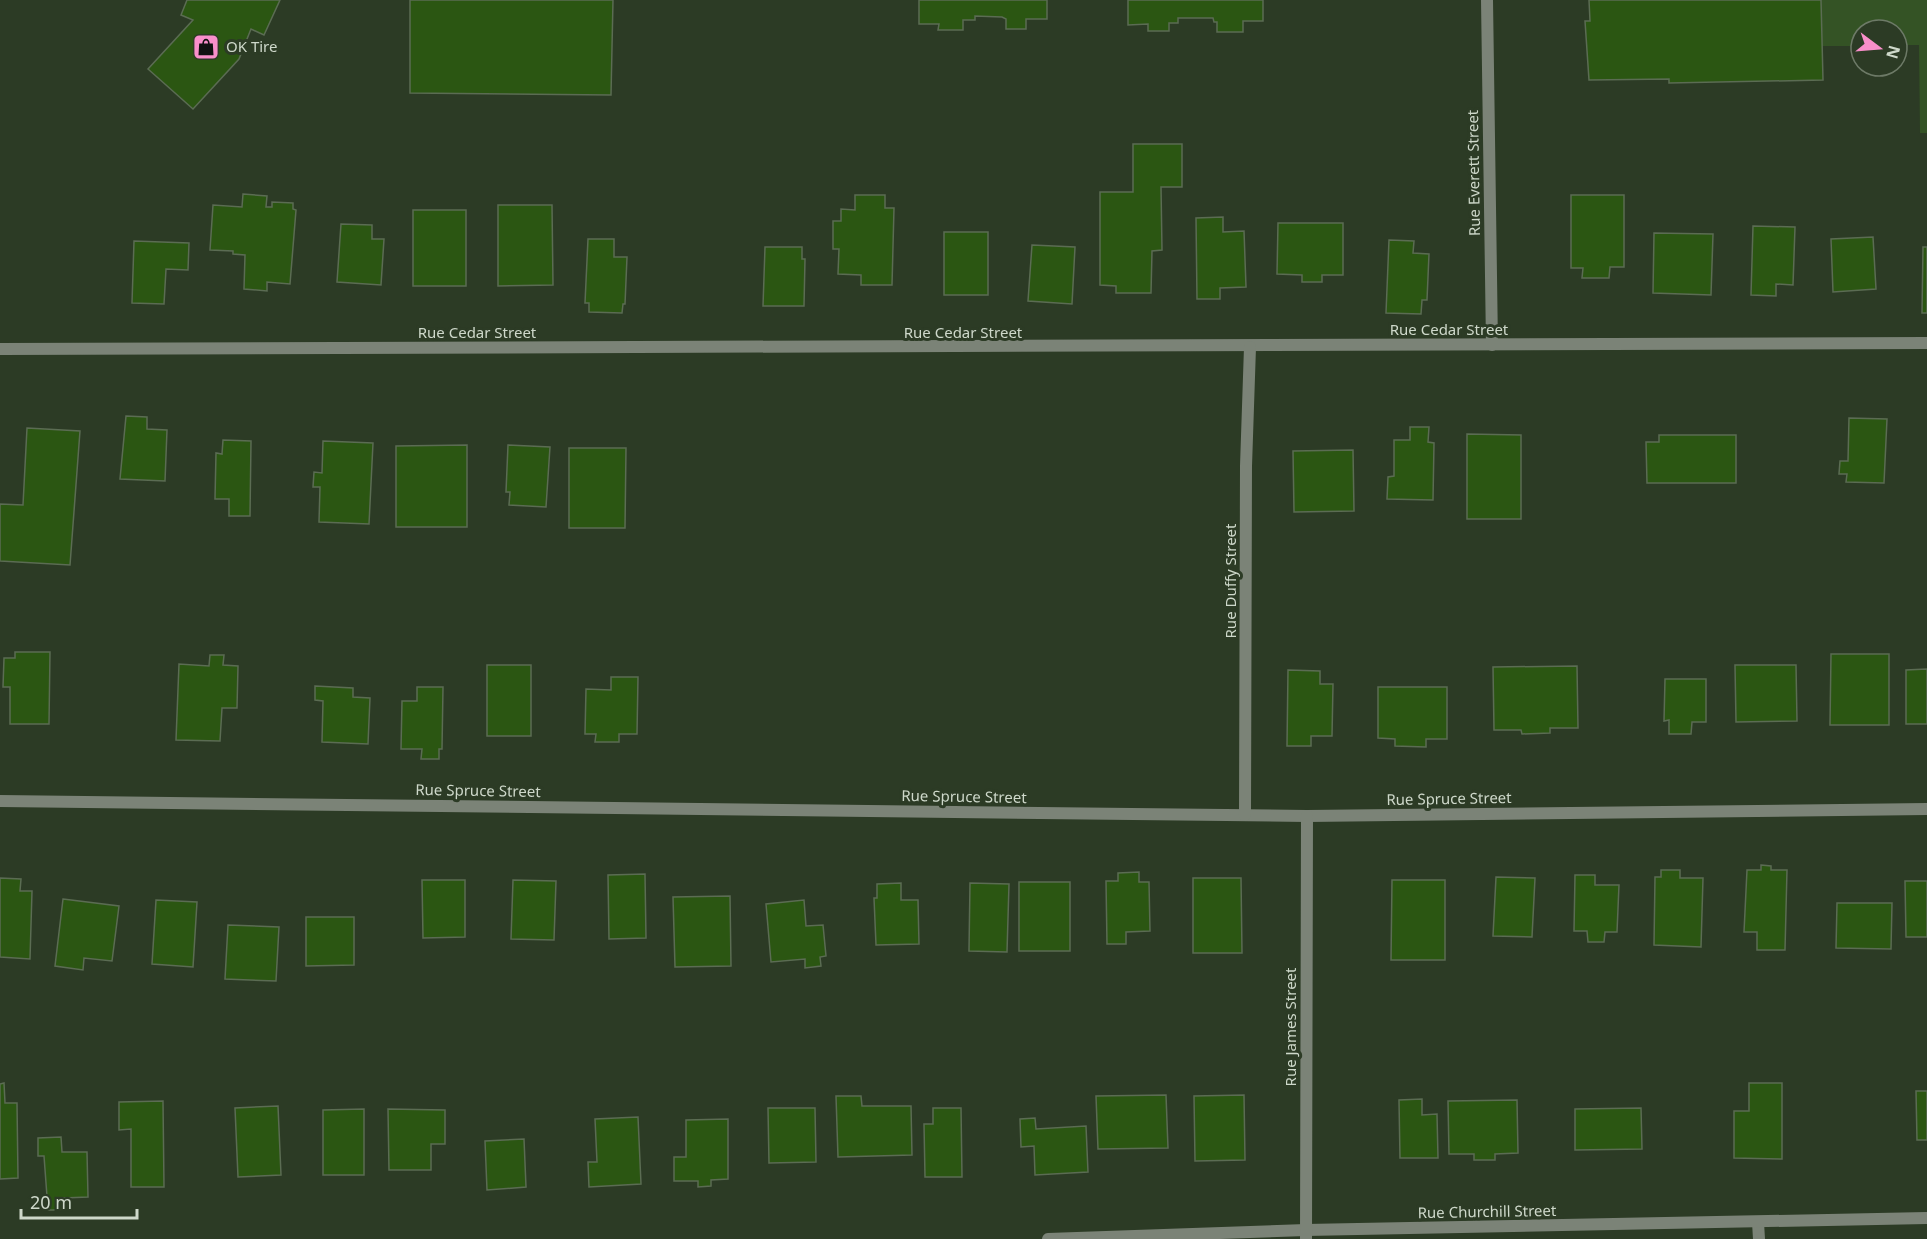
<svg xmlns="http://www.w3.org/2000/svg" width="1927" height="1239" font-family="'Noto Sans',sans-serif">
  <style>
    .green { fill: #345325 }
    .building { fill: #2b5612; stroke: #5b6c53; stroke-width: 1.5 }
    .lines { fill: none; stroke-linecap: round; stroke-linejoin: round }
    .minor { stroke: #7b8377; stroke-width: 12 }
    .labels { text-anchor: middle; stroke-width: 6; stroke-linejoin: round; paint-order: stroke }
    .poi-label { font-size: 15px; fill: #ced8ca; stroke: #2c3b25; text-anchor: start }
    .street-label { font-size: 15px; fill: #ced8ca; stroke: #2c3b25 }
  </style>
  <rect width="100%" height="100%" fill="#2c3b25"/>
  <!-- green -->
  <polygon class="green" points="1793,0 1927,0 1927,133 1920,133 1919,45 1897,45 1897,30 1861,30 1861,46 1793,46"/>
  <!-- building -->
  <g class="building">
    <polygon points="187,0 280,0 264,35 251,29 239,59 193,109 148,69 193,20 181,15"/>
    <polygon points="410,0 613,0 611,95 410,93"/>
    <polygon points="919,0 1047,0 1047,19 1026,19 1026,29 1006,29 1006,19 1002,17 975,16 975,20 963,20 963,30 938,30 939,24 919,24"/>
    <polygon points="1128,0 1263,0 1263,21 1243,21 1243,32 1217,32 1217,22 1214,22 1213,18 1178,18 1178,23 1169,23 1169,31 1148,31 1148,24 1128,25"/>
    <polygon points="1589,0 1821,0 1823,80 1669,83 1669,79 1589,80 1585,21 1590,21"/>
    <polygon points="1133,144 1182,144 1182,187 1161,187 1162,250 1152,251 1151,293 1116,293 1116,286 1100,285 1100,192 1133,192"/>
    <polygon points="243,194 267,196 266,207 272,207 272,202 293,203 293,209 296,210 290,284 267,282 267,291 244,289 245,255 233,254 233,251 210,250 213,205 242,207"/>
    <polygon points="855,195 885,195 885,208 894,208 892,285 861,285 861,275 838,274 839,249 833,249 833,221 841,221 841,209 855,210"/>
    <polygon points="1571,195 1624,195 1624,267 1610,267 1609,278 1582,278 1583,268 1571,268"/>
    <polygon points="498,205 552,205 553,285 498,286"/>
    <rect x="413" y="210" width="53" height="76"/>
    <polygon points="1223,217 1223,232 1244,231 1246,287 1220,288 1220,299 1197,299 1196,218"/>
    <polygon points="1278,223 1343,223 1343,275 1322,275 1322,282 1302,282 1302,275 1277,274"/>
    <polygon points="341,224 372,225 372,239 384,239 381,285 337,282"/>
    <polygon points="1753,226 1795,227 1793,285 1776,284 1776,296 1751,295"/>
    <rect x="944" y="232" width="44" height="63"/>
    <polygon points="1654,233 1713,234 1711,295 1653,293"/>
    <polygon points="1873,237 1876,289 1833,292 1831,239"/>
    <polygon points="588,239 614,239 614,257 627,257 625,304 623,304 622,313 589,312 589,303 585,303"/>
    <polygon points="1389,240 1414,241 1413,253 1429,254 1427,300 1422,300 1421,314 1386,313"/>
    <polygon points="134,241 189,243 188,270 166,269 164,304 132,303"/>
    <polygon points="1032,245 1075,247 1072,304 1028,301"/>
    <polygon points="765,247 802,247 802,259 805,259 804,306 763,306"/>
    <polygon points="1923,247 1927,247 1927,313 1922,313"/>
    <polygon points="126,416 147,417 147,429 167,430 165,481 120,479"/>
    <polygon points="1849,418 1887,419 1884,483 1846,482 1847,474 1839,474 1840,461 1848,461"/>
    <polygon points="1410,427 1429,427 1428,442 1434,443 1433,500 1387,499 1388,477 1394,476 1394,440 1410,440"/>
    <polygon points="27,428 80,431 70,565 0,561 0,504 23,505"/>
    <polygon points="1467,434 1521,435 1521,519 1467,519"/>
    <polygon points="1659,435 1736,435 1736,483 1647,483 1646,442 1659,442"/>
    <polygon points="223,440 251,441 250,516 229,516 229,499 215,499 216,453 222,454"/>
    <polygon points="323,441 373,443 369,524 319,522 320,487 313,487 314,472 322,473"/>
    <polygon points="467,445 467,527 396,527 396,446"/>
    <polygon points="508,445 550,447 546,507 509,505 510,492 506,492"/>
    <polygon points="569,448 626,448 625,528 569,528"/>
    <polygon points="1353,450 1354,511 1294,512 1293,451"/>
    <polygon points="15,652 50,652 49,724 10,724 10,687 3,687 4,658 15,658"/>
    <polygon points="1831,654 1889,654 1889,725 1830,725"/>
    <polygon points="210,655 224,655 223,665 238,666 237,708 222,708 220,741 176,740 179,664 209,666"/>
    <rect x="487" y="665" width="44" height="71"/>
    <polygon points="1735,665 1796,665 1797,721 1736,722"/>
    <polygon points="1577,666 1578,728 1550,728 1550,733 1522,734 1521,730 1494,730 1493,667"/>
    <polygon points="1927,669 1927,724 1906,724 1906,670"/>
    <polygon points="1288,670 1320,671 1320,684 1333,684 1332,736 1311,736 1311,746 1287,746"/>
    <polygon points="611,677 638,677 637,734 619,734 619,742 595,742 596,734 585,734 586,689 611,690"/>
    <polygon points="1665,679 1706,679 1706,722 1692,722 1691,734 1669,734 1669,720 1664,721"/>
    <polygon points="315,686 353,688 353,697 370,698 368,744 322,742 323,701 315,700"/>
    <polygon points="417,687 443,687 442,749 439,749 439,759 421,759 422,749 401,749 402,701 417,701"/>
    <polygon points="1378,687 1447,687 1447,739 1426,739 1426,747 1395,746 1395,739 1378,738"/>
    <polygon points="1761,865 1771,866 1771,870 1787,870 1785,950 1757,950 1757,932 1744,932 1747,870 1761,870"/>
    <polygon points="1661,870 1680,870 1680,878 1703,878 1701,947 1654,945 1655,877 1661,877"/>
    <polygon points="1139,872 1139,882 1149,882 1150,931 1126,932 1126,944 1107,944 1106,881 1118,881 1118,873"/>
    <polygon points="645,874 646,938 609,939 608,875"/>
    <polygon points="1575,875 1595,875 1595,885 1619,885 1617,932 1605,932 1604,942 1588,942 1587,931 1574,931"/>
    <polygon points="1496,877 1535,878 1532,937 1493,936"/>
    <polygon points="0,878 21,879 20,891 32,891 30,959 0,957"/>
    <polygon points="1193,878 1241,878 1242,953 1193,953"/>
    <polygon points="422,880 465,880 465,937 423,938"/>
    <polygon points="513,880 556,881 554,940 511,939"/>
    <polygon points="1392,880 1445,880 1445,960 1391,960"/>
    <polygon points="1905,881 1927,881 1927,937 1906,937"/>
    <rect x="1019" y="882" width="51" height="69"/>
    <polygon points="901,883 901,900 918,900 919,944 876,945 874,898 877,898 877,884"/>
    <polygon points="970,883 1009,884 1007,952 969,951"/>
    <polygon points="730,896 731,966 675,967 673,897"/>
    <polygon points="63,899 119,906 112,961 84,958 83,970 55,966"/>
    <polygon points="156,900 197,902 193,967 152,964"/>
    <polygon points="804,900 806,926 823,925 826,956 820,957 821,966 805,968 805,959 771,962 766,904"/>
    <polygon points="1837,903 1892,903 1891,949 1836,948"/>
    <polygon points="306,917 354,917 354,965 306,966"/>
    <polygon points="228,925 279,927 276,981 225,979"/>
    <polygon points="4,1083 5,1103 17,1103 18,1178 0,1179 0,1084"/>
    <polygon points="1749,1083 1782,1083 1782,1159 1734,1158 1734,1111 1749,1111"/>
    <polygon points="1916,1091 1927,1091 1927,1140 1917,1140"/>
    <polygon points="1166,1095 1168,1148 1098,1149 1096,1096"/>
    <polygon points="1244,1095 1245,1160 1195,1161 1194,1096"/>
    <polygon points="836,1096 861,1096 862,1106 911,1106 912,1155 838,1157"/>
    <polygon points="1422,1099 1422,1115 1437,1114 1438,1158 1400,1158 1399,1100"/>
    <polygon points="1517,1100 1518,1153 1495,1154 1495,1160 1474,1160 1474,1154 1449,1154 1448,1101"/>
    <polygon points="163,1101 164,1187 131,1187 131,1129 119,1130 119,1102"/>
    <polygon points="278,1106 281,1175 238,1177 235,1108"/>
    <polygon points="768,1108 815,1108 816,1162 769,1163"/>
    <polygon points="933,1108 961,1108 962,1177 925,1177 924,1124 933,1124"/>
    <polygon points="1641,1108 1642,1149 1575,1150 1575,1109"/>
    <polygon points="364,1109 364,1175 323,1175 323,1110"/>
    <polygon points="388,1109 445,1110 445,1144 431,1144 431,1170 389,1170"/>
    <polygon points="638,1117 641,1184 589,1187 588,1162 597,1162 595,1119"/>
    <polygon points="1035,1118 1036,1129 1086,1126 1088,1172 1035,1175 1034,1146 1021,1147 1020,1119"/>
    <polygon points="728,1119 728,1179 711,1180 711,1186 698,1187 698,1181 674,1181 674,1157 686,1157 686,1120"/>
    <polygon points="61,1137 62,1152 87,1152 88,1197 63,1198 63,1210 48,1210 44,1156 38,1156 38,1138"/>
    <polygon points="524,1139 526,1187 487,1190 485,1141"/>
  </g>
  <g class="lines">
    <!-- minor -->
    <g class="minor">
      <polyline points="1487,0 1492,345"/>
      <polyline points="0,349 1927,343"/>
      <polyline points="0,801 1307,816 1927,809"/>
      <polyline points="1245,815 1246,466 1250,347"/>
      <polyline points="1758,1222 1759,1239"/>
      <polyline points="1048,1239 1306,1230 1927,1218"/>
      <polyline points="1306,1239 1307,816"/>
    </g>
  </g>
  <!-- icons -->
  <defs>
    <symbol id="shop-square" viewBox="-11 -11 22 22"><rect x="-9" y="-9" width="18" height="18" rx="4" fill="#f98fca" stroke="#2c3b25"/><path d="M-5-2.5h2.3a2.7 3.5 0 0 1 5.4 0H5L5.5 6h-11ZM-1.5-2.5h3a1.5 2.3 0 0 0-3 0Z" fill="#111"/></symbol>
  </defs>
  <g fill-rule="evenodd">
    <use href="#shop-square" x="191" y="32" width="30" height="30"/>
  </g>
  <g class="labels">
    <!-- poi labels -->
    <g class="poi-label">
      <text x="226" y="52">OK Tire</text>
    </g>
    <!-- street labels -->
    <g class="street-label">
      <text transform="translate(1474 173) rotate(-91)" y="5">Rue Everett Street</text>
      <text x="1449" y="335">Rue Cedar Street</text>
      <text x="477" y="338">Rue Cedar Street</text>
      <text x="963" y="338">Rue Cedar Street</text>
      <text transform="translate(1231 581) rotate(-90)" y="5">Rue Duffy Street</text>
      <text transform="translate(478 791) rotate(1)" y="5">Rue Spruce Street</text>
      <text transform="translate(964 797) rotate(1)" y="5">Rue Spruce Street</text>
      <text transform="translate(1449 799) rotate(-1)" y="5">Rue Spruce Street</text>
      <text transform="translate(1291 1027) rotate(-90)" y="5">Rue James Street</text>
      <text transform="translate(1487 1212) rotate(-1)" y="5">Rue Churchill Street</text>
    </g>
  </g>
  <!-- north arrow -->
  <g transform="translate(1879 48) rotate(106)"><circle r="28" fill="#2c3b25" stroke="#6d7a67" stroke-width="1.5"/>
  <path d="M0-4.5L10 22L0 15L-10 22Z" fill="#f98fca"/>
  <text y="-9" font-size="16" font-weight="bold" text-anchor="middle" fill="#ced8ca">N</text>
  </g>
  <!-- scale -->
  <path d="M21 1209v9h116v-9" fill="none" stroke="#ced8ca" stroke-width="3"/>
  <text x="30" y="1209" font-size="18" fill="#ced8ca" stroke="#2c3b25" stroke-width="4.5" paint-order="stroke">20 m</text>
</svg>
